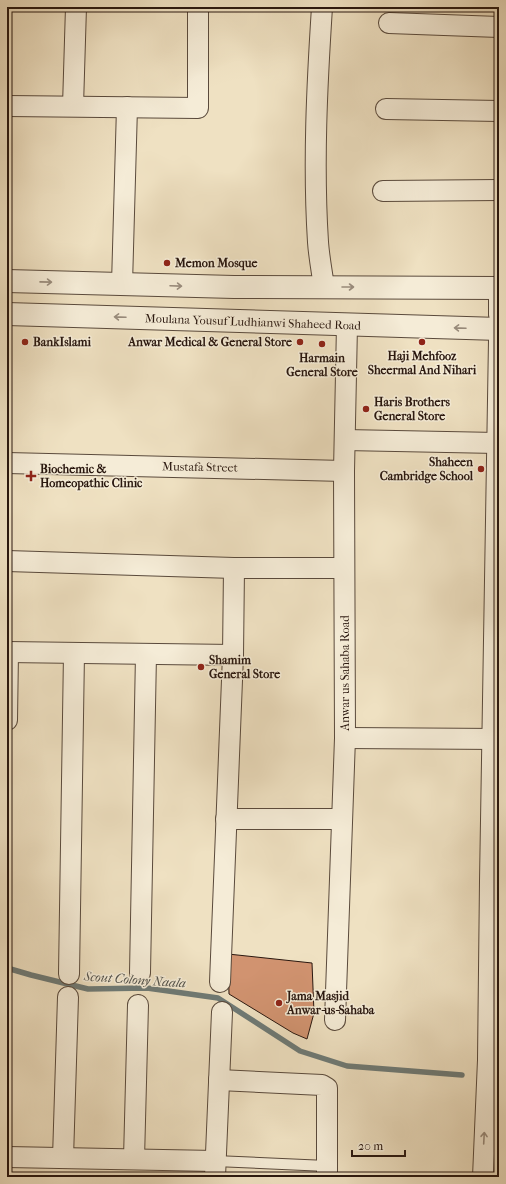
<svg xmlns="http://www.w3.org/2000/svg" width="506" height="1184" font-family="'IM FELL French Canon',serif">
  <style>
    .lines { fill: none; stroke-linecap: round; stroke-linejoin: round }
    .stream { stroke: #6e7a76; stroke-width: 5.5 }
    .building { fill: #d19370; stroke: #29170f }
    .service-casing { stroke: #5a4a3c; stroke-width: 12 }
    .minor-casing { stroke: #5a4a3c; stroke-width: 22 }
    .tertiary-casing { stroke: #5a4a3c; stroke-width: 24 }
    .service { stroke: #f5ecd7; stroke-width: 10 }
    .minor { stroke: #f5ecd7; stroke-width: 20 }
    .tertiary { stroke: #f5ecd7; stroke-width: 22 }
    .oneway { stroke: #998c7d }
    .poi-dot { fill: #8f2418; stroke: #f5ecd7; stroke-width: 1.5 }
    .labels { text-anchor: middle; stroke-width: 3; stroke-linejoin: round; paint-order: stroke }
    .poi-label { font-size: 12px; font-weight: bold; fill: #29170f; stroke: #f5ecd7; text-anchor: start }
    .street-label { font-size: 12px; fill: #29170f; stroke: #f5ecd7 }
    .water-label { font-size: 13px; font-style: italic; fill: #51514b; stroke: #f5ecd7 }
  </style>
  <rect width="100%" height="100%" fill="#efe1c2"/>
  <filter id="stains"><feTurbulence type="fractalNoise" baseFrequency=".005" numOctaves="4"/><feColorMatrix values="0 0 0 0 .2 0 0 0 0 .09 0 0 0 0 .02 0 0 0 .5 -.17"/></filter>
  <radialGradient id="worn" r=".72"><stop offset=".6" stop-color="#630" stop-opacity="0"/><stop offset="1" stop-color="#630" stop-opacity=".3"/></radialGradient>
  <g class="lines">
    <!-- stream -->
    <polyline class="stream" points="7,968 31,975 88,989 147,988 218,998 300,1051 347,1066 462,1075"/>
  </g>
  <!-- building -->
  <polygon class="building" points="228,954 312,963 314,1013 307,1039 293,1033 229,994"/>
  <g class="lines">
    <defs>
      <polyline id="service" points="215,1161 327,1166"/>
      <g id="minor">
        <path d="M 322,7 C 317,85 313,164 318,242 C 319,257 322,272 324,287"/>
        <polyline points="389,23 499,27"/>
        <polyline points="7,106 198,108 198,7"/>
        <polyline points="73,106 76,7"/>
        <polyline points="386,109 499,111"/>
        <polyline points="383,191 499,190"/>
        <polyline points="122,284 127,107"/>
        <polyline points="499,288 499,315"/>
        <polyline points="345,440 497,443"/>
        <polyline points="7,463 344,471"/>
        <polyline points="7,561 234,568 344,568"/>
        <polyline points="7,652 233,655"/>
        <polyline points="7,720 8,652"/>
        <polyline points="345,738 499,739"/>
        <polyline points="226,819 342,819"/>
        <polyline points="140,973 146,654"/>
        <polyline points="69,974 74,653"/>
        <polyline points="220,982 233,655 234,568"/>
        <polyline points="335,1020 345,738 344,471 347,325"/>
        <polyline points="219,1080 322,1085 327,1088 327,1177"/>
        <polyline points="7,1157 215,1161"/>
        <polyline points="63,1158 68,997"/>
        <polyline points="134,1159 138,1005"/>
        <polyline points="215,1177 222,1012"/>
        <polyline points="483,1177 488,1060 490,881 499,340"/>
      </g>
      <g id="tertiary">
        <polyline points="7,281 234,287 499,288"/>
        <polyline points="7,314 499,329"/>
      </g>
    </defs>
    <!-- service casing -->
    <use href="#service" class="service-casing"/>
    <!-- minor casing -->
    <use href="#minor" class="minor-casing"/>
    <!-- tertiary casing -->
    <use href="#tertiary" class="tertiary-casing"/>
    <!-- service -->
    <use href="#service" class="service"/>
    <!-- minor -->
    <use href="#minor" class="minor"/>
    <!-- tertiary -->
    <use href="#tertiary" class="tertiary"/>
  </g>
  <!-- one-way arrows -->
  <defs><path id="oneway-shaft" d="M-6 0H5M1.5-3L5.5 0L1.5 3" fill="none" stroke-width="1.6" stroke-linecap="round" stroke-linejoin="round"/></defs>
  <g class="oneway">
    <use href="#oneway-shaft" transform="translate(46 282) rotate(1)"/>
    <use href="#oneway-shaft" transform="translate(176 286) rotate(2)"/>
    <use href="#oneway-shaft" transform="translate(348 287)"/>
    <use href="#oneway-shaft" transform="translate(120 317) rotate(-178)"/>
    <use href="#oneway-shaft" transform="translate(460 328) rotate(-178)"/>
    <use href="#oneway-shaft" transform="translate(484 1138) rotate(-87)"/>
  </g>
  <!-- markers -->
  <g class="poi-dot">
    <circle cx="167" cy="263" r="4"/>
    <circle cx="25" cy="342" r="4"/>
    <circle cx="300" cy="342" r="4"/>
    <circle cx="422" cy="342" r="4"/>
    <circle cx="322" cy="344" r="4"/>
    <circle cx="366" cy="409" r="4"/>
    <circle cx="481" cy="469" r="4"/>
    <path d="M29 470h4v4h4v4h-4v4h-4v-4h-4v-4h4z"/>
    <circle cx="201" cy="667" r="4"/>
    <circle cx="279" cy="1003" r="4"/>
  </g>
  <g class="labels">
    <!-- poi labels -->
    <g class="poi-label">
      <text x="175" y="267">Memon Mosque</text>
      <text x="33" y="346">BankIslami</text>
      <text x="292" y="346" text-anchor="end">Anwar Medical &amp; General Store</text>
      <text x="422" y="360" text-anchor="middle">Haji Mehfooz<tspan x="422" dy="14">Sheermal And Nihari</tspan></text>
      <text x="322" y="362" text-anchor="middle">Harmain<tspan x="322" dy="14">General Store</tspan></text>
      <text x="374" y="406">Haris Brothers<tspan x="374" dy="14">General Store</tspan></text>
      <text x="473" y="466" text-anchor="end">Shaheen<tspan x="473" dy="14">Cambridge School</tspan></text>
      <text x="40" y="473">Biochemic &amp;<tspan x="40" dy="14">Homeopathic Clinic</tspan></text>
      <text x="209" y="664">Shamim<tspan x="209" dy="14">General Store</tspan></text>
      <text x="287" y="1000">Jama Masjid<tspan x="287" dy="14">Anwar-us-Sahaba</tspan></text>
    </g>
    <!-- street labels -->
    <g class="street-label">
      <text transform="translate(253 322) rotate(2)" y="4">Moulana Yousuf Ludhianwi Shaheed Road</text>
      <text transform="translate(200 467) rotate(1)" y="4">Mustafa Street</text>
      <text transform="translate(345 673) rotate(-90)" y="4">Anwar us Sahaba Road</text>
    </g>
    <!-- water labels -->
    <g class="water-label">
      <text transform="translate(135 979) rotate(4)" y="5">Scout Colony Naala</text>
    </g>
  </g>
  <!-- margin -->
  <rect width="506" height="1184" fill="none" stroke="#efe1c2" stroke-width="24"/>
  <rect x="8" y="8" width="490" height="1168" fill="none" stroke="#29170f" stroke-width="2"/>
  <rect x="12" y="12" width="482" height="1160" fill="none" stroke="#29170f"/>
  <!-- scale -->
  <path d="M352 1150v6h53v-6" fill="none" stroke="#29170f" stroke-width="2"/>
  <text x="358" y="1150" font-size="12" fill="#29170f" stroke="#f5ecd7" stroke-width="3" paint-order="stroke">20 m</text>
  <rect width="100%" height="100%" filter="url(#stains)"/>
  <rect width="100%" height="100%" fill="url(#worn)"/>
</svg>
